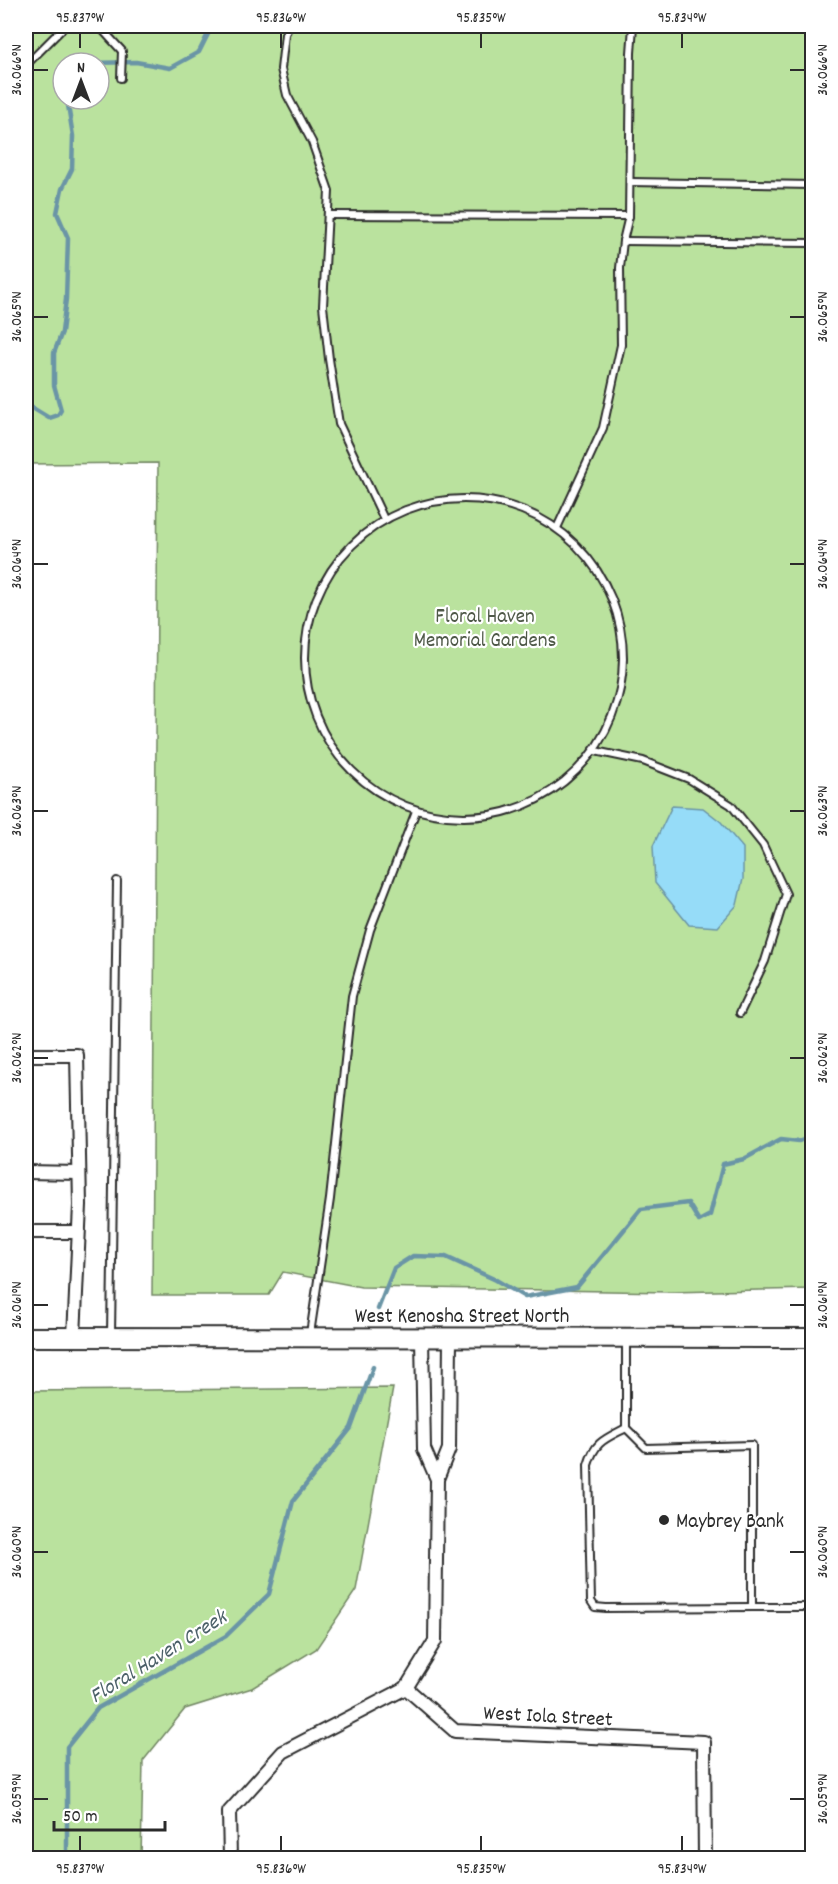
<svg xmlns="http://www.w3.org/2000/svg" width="838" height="1884" font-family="Dekko,sans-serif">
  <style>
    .green { fill: #bae29e; stroke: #728664; stroke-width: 1.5; fill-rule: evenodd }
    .water { fill: #96dcf8; stroke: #6b95a6; stroke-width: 1.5 }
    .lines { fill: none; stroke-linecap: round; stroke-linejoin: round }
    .stream { stroke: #6b95a6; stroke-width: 4.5 }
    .service-casing { stroke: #2b2b2b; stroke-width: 10 }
    .minor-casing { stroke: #2b2b2b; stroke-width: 16 }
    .primary-casing { stroke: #2b2b2b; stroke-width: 22 }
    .service { stroke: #fff; stroke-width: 6 }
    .minor { stroke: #fff; stroke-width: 12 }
    .primary { stroke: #fff; stroke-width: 18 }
    .ticks { fill: none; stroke: #2b2b2b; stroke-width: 2 }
    .poi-dot { fill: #2b2b2b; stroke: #fff; stroke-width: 2 }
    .labels { text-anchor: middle; stroke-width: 4.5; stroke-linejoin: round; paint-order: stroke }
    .park-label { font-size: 21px; fill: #4f5948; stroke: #fff }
    .street-label { font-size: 21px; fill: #2b2b2b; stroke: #fff }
    .poi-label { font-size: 21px; fill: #2b2b2b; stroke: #fff; text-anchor: start }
    .water-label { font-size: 22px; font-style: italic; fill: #4b6068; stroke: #fff }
    .neatline { fill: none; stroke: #2b2b2b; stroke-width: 2 }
    .ticks-label { font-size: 15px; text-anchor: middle; fill: #2b2b2b }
  </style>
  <rect width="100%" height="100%" fill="#fff"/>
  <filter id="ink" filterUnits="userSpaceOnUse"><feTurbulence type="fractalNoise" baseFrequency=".0167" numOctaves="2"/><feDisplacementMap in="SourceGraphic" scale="12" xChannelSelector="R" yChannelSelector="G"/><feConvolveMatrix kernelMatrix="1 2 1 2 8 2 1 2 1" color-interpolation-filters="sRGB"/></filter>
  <g filter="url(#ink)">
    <!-- green -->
    <g class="green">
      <path d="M 26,26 L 812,26 L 812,1289 L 670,1292 L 361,1287 L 283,1272 L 269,1295 L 152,1295 L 158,463 L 26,464 ZM 63,63 L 99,63 L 99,99 L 63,99 Z"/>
      <polygon points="393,1388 356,1590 316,1649 252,1688 185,1709 143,1761 141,1858 26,1858 26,1391"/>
    </g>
    <!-- water -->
    <polygon class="water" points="672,806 703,808 721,822 743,848 743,879 737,905 718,927 689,925 655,883 653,846"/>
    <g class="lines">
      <!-- stream -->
      <g class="stream">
        <polyline points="92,63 136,62 170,68 199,52 212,26"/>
        <polyline points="26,404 49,418 58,415 61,410 54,385 54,353 62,332 66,299 68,238 57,213 62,189 72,169 73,136 67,99"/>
        <polyline points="378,1309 394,1268 413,1256 446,1257 496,1280 525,1297 577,1287 641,1209 688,1203 699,1221 710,1215 723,1164 744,1159 781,1139 799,1141 812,1136"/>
        <polyline points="67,1858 67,1747 98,1708 226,1636 269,1594 293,1501 351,1428 373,1367"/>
      </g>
      <defs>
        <g id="service">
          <polyline points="99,26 122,51 121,78"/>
          <polyline points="289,26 285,34 281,69 287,95 312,142 329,191 323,306 329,359 339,424 384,519"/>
          <polyline points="26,65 65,26"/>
          <polyline points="630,182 812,185"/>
          <polyline points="329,215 629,216"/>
          <polyline points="623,241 812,243"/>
          <circle cx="464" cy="658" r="159"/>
          <polyline points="557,528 603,428 621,345 620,268 623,241 629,216 631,53 633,26"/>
          <polyline points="595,751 643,761 689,779 731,805 763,845 786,894 765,961 740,1013"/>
          <polyline points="310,1334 330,1199 352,996 370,930 416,811"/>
          <polyline points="111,1336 117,881"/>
          <polyline points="626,1339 626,1428 646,1448 752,1445 752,1607 812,1607"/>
          <path d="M 626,1428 C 605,1439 595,1441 588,1465 L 591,1601 L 595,1607 L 606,1608 L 752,1607"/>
        </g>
        <g id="minor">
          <polyline points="26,1055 77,1055 80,1205 74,1337"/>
          <polyline points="26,1172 79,1173"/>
          <polyline points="26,1232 78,1232"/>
          <polyline points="422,1338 424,1449 437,1479"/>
          <polyline points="406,1688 455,1731 704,1742 705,1858"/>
          <polyline points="230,1858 229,1812 283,1752 406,1688 435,1641 437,1479 449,1449 450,1338"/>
        </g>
        <polyline id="primary" points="26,1337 812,1338"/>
      </defs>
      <!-- service casing -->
      <use href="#service" class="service-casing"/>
      <!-- minor casing -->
      <use href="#minor" class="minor-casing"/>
      <!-- primary casing -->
      <use href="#primary" class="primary-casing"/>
      <!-- service -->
      <use href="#service" class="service"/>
      <!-- minor -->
      <use href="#minor" class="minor"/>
      <!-- primary -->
      <use href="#primary" class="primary"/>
    </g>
  </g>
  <!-- ticks -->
  <path class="ticks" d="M 80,33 L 80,48M 281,33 L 281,48M 481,33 L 481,48M 682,33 L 682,48M 33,70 L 48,70M 790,70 L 805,70M 33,317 L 48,317M 790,317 L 805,317M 33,564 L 48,564M 790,564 L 805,564M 33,811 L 48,811M 790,811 L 805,811M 33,1058 L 48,1058M 790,1058 L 805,1058M 33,1305 L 48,1305M 790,1305 L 805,1305M 33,1552 L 48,1552M 790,1552 L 805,1552M 33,1799 L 48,1799M 790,1799 L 805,1799M 80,1836 L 80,1851M 281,1836 L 281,1851M 481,1836 L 481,1851M 682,1836 L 682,1851"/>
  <!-- markers -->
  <circle class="poi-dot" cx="664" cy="1520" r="6"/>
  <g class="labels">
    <!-- park labels -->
    <g class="park-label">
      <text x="485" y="622">Floral Haven<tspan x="485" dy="24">Memorial Gardens</tspan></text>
    </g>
    <!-- street labels -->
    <g class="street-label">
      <text x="462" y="1322">West Kenosha Street North</text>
      <text transform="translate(548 1715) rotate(3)" y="7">West Iola Street</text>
    </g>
    <!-- poi labels -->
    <g class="poi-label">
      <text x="676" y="1527">Maybrey Bank</text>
    </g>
    <!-- water labels -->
    <g class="water-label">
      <text transform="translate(157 1655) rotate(-32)" y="8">Floral Haven Creek</text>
    </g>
  </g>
  <!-- margin -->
  <rect width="838" height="1884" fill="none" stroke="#fff" stroke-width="66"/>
  <!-- north arrow -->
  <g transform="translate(81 81)"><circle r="28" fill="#ffffff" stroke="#aaaaaa" stroke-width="1.5"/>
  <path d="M0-4.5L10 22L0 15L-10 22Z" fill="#2b2b2b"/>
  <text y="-9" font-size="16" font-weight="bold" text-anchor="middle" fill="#2b2b2b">N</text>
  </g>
  <!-- scale -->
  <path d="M54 1821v9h111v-9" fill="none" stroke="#2b2b2b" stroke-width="3"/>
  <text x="63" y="1821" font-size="18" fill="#2b2b2b" stroke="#ffffff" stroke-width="4.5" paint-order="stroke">50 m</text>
  <rect x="33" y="33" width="772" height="1818" class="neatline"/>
  <g class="ticks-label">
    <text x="80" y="22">95.837°W</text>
    <text x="281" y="22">95.836°W</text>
    <text x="481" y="22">95.835°W</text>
    <text x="682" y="22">95.834°W</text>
    <text transform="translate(16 70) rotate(-90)" y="5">36.066°N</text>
    <text transform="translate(822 70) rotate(-90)" y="5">36.066°N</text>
    <text transform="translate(16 317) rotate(-90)" y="5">36.065°N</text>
    <text transform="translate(822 317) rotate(-90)" y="5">36.065°N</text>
    <text transform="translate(16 564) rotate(-90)" y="5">36.064°N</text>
    <text transform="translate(822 564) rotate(-90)" y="5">36.064°N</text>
    <text transform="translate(16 811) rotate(-90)" y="5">36.063°N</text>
    <text transform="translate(822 811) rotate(-90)" y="5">36.063°N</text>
    <text transform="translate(16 1058) rotate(-90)" y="5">36.062°N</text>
    <text transform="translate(822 1058) rotate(-90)" y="5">36.062°N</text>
    <text transform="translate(16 1305) rotate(-90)" y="5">36.061°N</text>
    <text transform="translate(822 1305) rotate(-90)" y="5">36.061°N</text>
    <text transform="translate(16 1552) rotate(-90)" y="5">36.060°N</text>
    <text transform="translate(822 1552) rotate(-90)" y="5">36.060°N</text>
    <text transform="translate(16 1799) rotate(-90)" y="5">36.059°N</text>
    <text transform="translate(822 1799) rotate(-90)" y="5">36.059°N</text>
    <text x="80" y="1873">95.837°W</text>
    <text x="281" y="1873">95.836°W</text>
    <text x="481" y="1873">95.835°W</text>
    <text x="682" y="1873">95.834°W</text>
  </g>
</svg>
